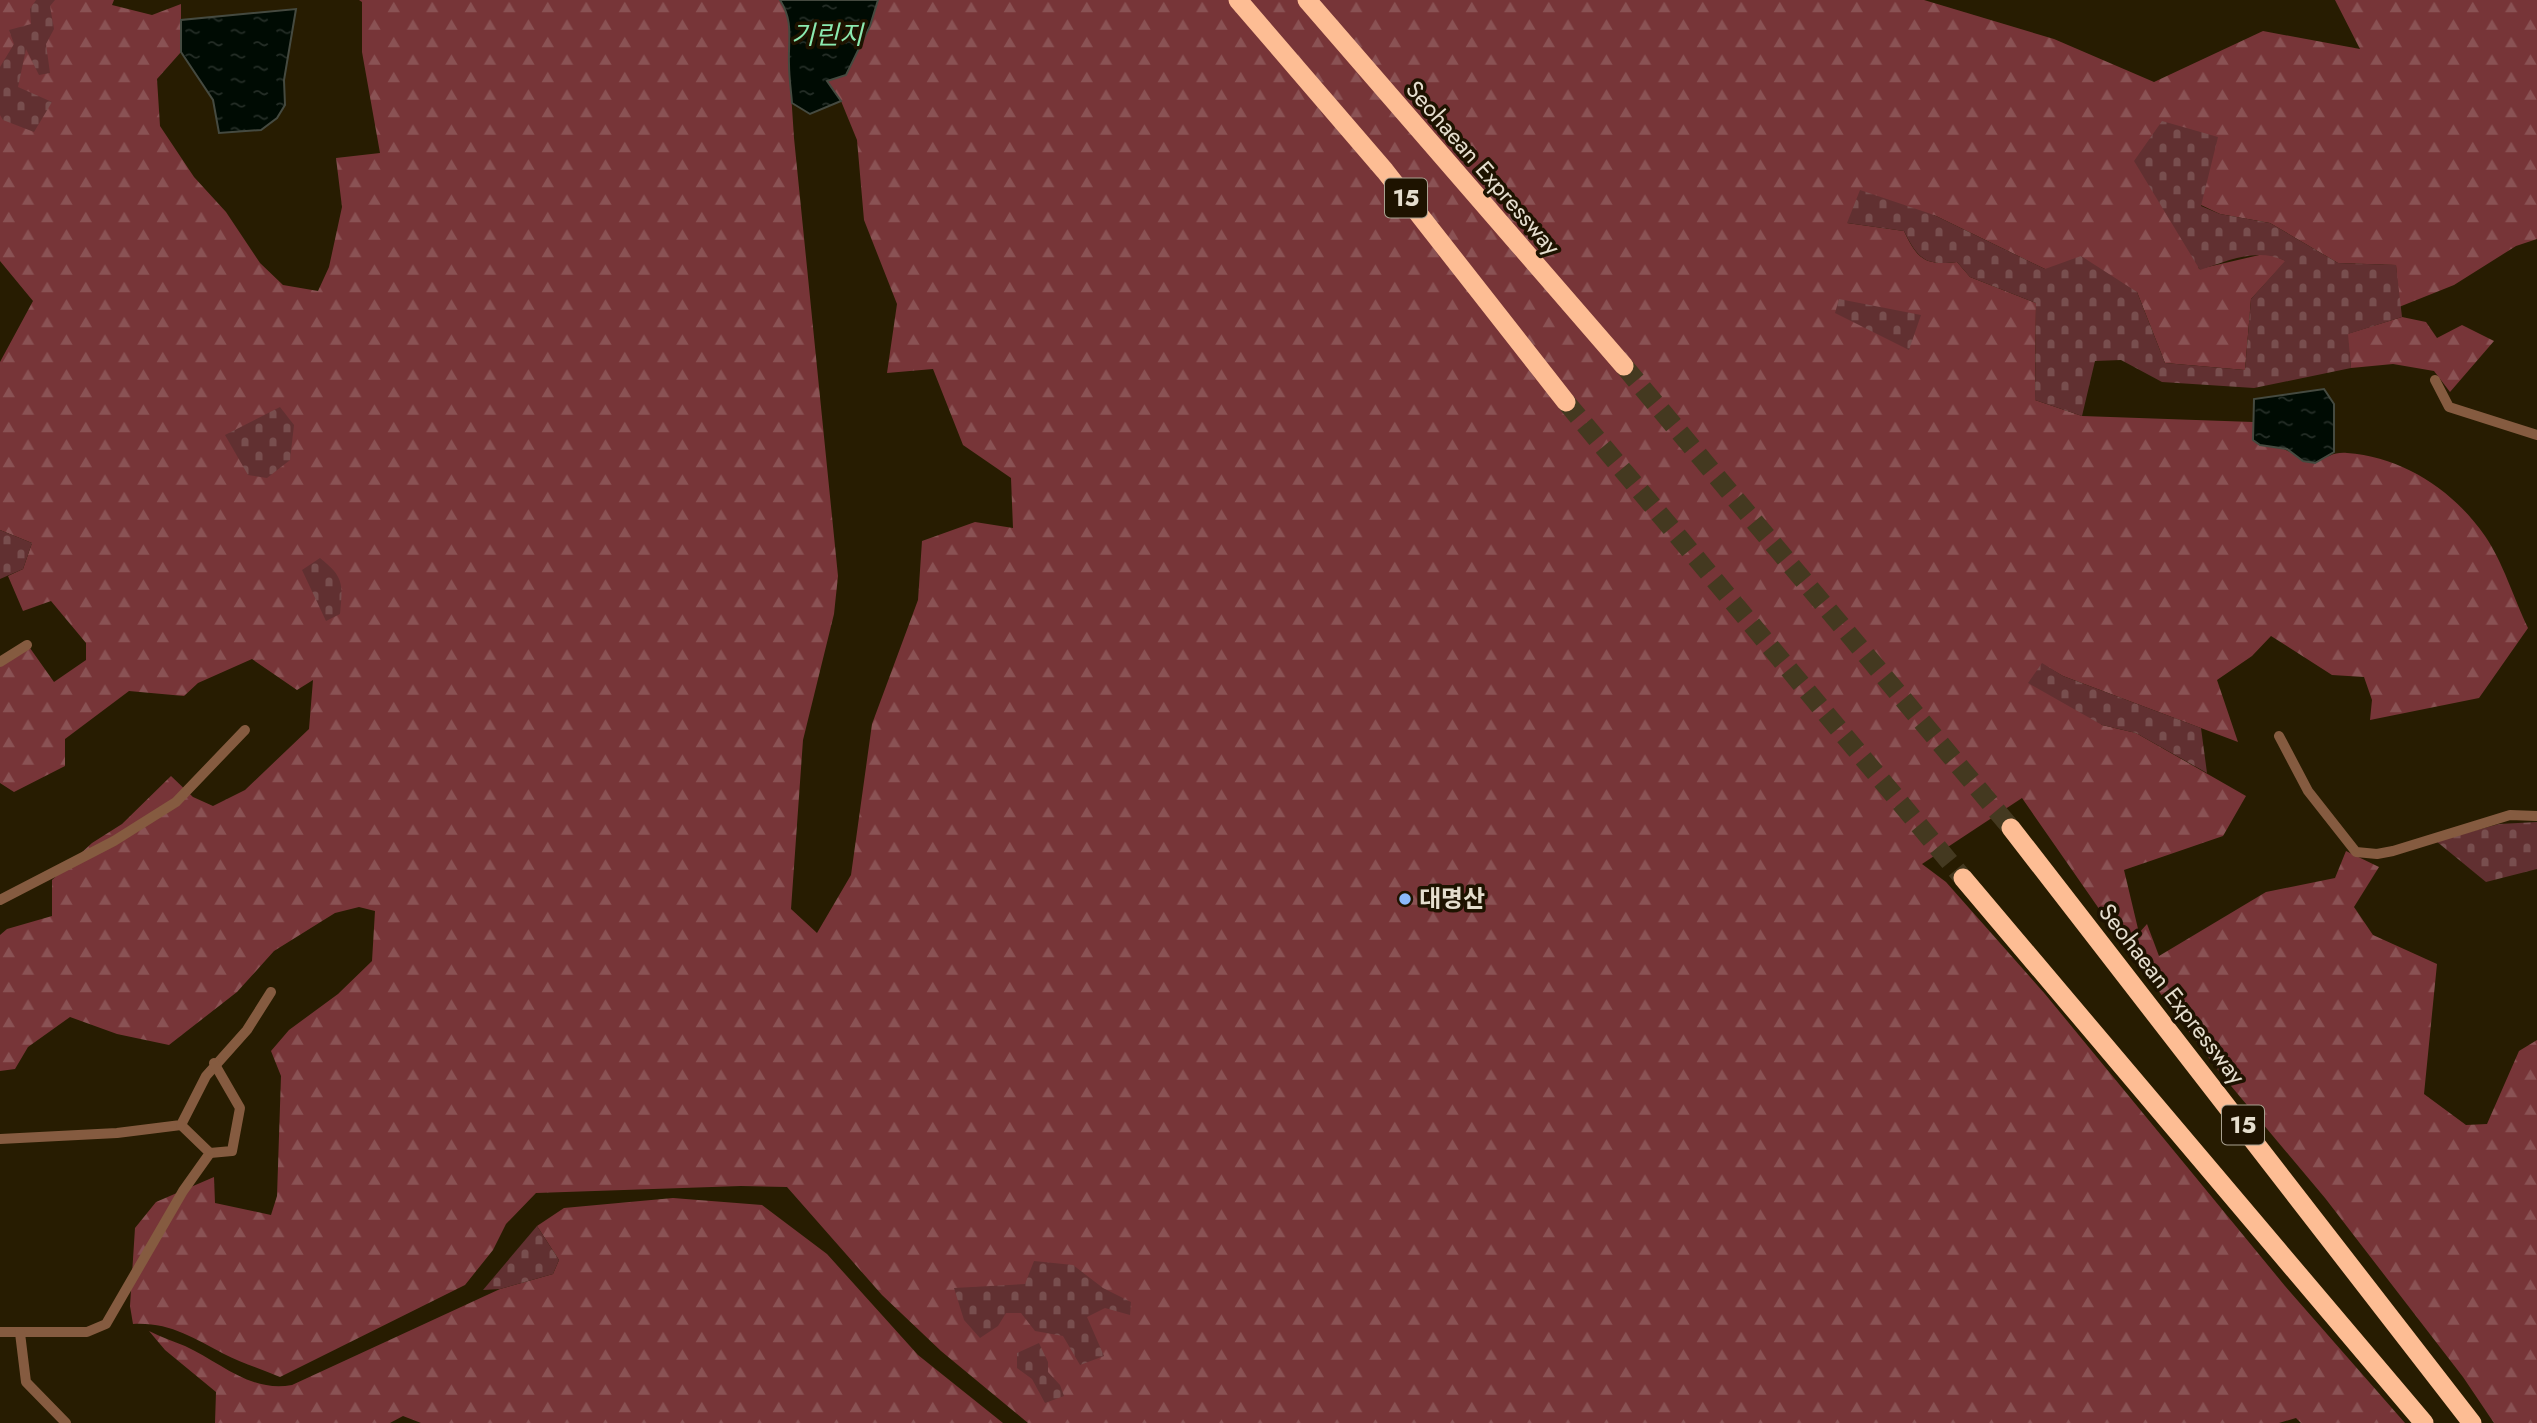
<svg xmlns="http://www.w3.org/2000/svg" width="2537" height="1423" font-family="Jost,'Noto Sans KR',sans-serif">
  <style>
    .forest { fill: url(#forest-firs) }
    .cemetery { fill: url(#cemetery-stones) }
    .water { fill: url(#water-ripples); stroke: #454a40; stroke-width: 2 }
    .lines { fill: none; stroke-linecap: round; stroke-linejoin: round }
    .highway-tunnel { stroke: #443920; stroke-width: 19; stroke-dasharray: 19 10; stroke-linecap: butt }
    .street { stroke: #855b40; stroke-width: 10 }
    .highway { stroke: #fdbd94; stroke-width: 19 }
    .poi-dot { fill: #8cb9fc; stroke: #1e1300; stroke-width: 2.5 }
    .labels { text-anchor: middle; stroke-width: 7; stroke-linejoin: round; paint-order: stroke }
    .shield { fill: #1e1300; stroke: #a9a190; stroke-width: 2 }
    .shield-label { font-size: 23px; font-weight: bold; fill: #e5dece }
    .street-label { font-size: 24px; fill: #e5dece; stroke: #1e1300 }
    .poi-label { font-size: 24px; font-weight: bold; fill: #e5dece; stroke: #1e1300; text-anchor: start }
    .water-label { font-size: 26px; font-style: italic; fill: #8beab0; stroke: #1e1300 }
  </style>
  <defs>
    <pattern id="forest-firs" width="22" height="20" patternUnits="userSpaceOnUse" patternTransform="scale(1.75)"><rect width="22" height="20" fill="#773538"/><path d="M5 1l3.5 6h-7zM16 11l3.5 6h-7z" fill="#8a5254"/></pattern>
    <pattern id="cemetery-stones" width="16" height="16" patternUnits="userSpaceOnUse" patternTransform="scale(1.75)"><rect width="16" height="16" fill="#613031"/><path d="M2 7V4a2 2 0 0 1 4 0v3zM10 15v-3a2 2 0 0 1 4 0v3z" fill="#784e4e"/></pattern>
    <pattern id="water-ripples" width="26" height="14" patternUnits="userSpaceOnUse" patternTransform="scale(1.75)"><rect width="26" height="14" fill="#000b03"/><path d="M2 4q2-2 4 0t4 0M15 11q2-2 4 0t4 0" fill="none" stroke="#252e27"/></pattern>
  </defs>
  <rect width="100%" height="100%" fill="#271c01"/>
  <!-- forest -->
  <g class="forest">
    <path d="M 0,0 L 114,0 L 112,5 L 152,15 L 181,4 L 181,52 L 157,79 L 160,126 L 194,177 L 226,212 L 260,263 L 283,285 L 318,291 L 329,267 L 342,207 L 336,158 L 380,153 L 362,52 L 362,2 L 359,0 L 780,0 L 787,10 L 792,35 L 789,62 L 794,138 L 838,576 L 834,614 L 803,740 L 791,909 L 817,933 L 851,875 L 872,724 L 918,600 L 922,541 L 975,522 L 1013,528 L 1011,478 L 963,445 L 933,369 L 887,373 L 897,304 L 864,220 L 857,140 L 841,101 L 827,80 L 870,26 L 878,0 L 1924,0 L 2054,39 L 2154,82 L 2263,31 L 2360,49 L 2335,0 L 2537,0 L 2537,239 L 2516,246 L 2454,285 L 2399,307 L 2396,265 L 2338,263 L 2270,223 L 2220,214 L 2201,205 L 2162,121 L 2199,269 L 2268,253 L 2286,261 L 2251,299 L 2245,370 L 2165,363 L 2137,292 L 2045,269 L 1934,215 L 1847,223 L 1904,231 C 1917,259 1925,266 1957,262 L 1970,277 L 2036,303 L 2035,400 L 2082,416 L 2253,422 L 2253,440 C 2264,447 2277,445 2288,451 C 2298,455 2306,465 2317,461 C 2329,457 2333,452 2347,453 C 2403,457 2453,490 2485,536 C 2503,562 2514,599 2528,628 L 2479,698 L 2370,720 L 2372,700 L 2364,677 L 2332,675 L 2271,636 L 2252,656 L 2217,680 L 2238,742 L 2063,676 L 2042,664 L 2102,725 L 2136,733 L 2246,796 L 2223,836 L 2124,870 L 2139,933 L 2147,924 L 2159,956 L 2266,892 L 2335,878 L 2346,851 L 2379,867 L 2354,907 L 2373,935 L 2437,964 L 2424,1094 L 2466,1125 L 2487,1124 L 2519,1051 L 2537,1040 L 2537,1423 L 2494,1423 L 2463,1377 L 2325,1198 L 2221,1074 L 2127,949 L 2022,798 L 1922,864 L 1946,882 L 2045,994 L 2285,1286 L 2405,1423 L 2301,1423 L 2296,1418 L 2279,1423 L 1028,1423 L 941,1351 L 882,1295 L 787,1187 L 741,1186 L 536,1193 L 506,1224 L 493,1250 L 465,1285 L 280,1377 C 261,1369 242,1363 224,1354 C 193,1338 170,1322 133,1324 L 130,1306 L 135,1228 L 156,1202 L 214,1177 L 215,1203 L 271,1215 L 277,1196 L 281,1076 L 271,1051 L 289,1030 L 338,994 L 372,961 L 375,911 L 359,907 L 335,913 L 274,951 L 237,992 L 169,1045 L 117,1034 L 70,1017 L 28,1047 L 15,1069 L 0,1071 L 0,935 L 7,929 L 52,916 L 52,880 L 92,843 L 122,824 L 171,776 L 193,797 L 213,806 L 245,790 L 309,729 L 313,680 L 297,690 L 252,659 L 198,683 L 184,696 L 129,691 L 65,739 L 65,766 L 14,792 L 0,783 L 0,658 L 25,641 L 54,682 L 86,660 L 86,643 L 51,601 L 23,611 L 8,576 L 23,569 L 32,543 L 0,530 L 0,362 L 33,301 L 0,261 Z"/>
    <polygon points="2402,317 2426,322 2437,338 2462,325 2494,341 2450,392 2434,371 2393,364 2351,368 2347,334"/>
    <path d="M 673,1198 L 762,1205 L 827,1254 L 918,1355 L 1003,1423 L 421,1423 L 403,1416 L 390,1423 L 215,1423 L 216,1392 L 165,1350 L 149,1331 C 161,1337 173,1341 185,1346 C 220,1362 251,1393 292,1385 L 500,1289 L 553,1274 L 559,1260 L 537,1226 L 564,1208 Z"/>
  </g>
  <!-- cemetery -->
  <g class="cemetery">
    <polygon points="36,0 55,0 50,6 54,29 46,44 50,73 39,75 26,49 18,87 52,102 34,132 3,120 0,115 0,67 14,44 9,30 31,24 30,9"/>
    <path d="M 2162,121 L 2218,137 L 2201,206 L 2220,214 L 2270,223 L 2338,263 L 2396,265 L 2402,317 L 2348,334 L 2351,368 L 2254,388 L 2162,382 L 2121,360 L 2095,361 L 2082,416 L 2035,400 L 2036,303 L 1970,277 L 1957,262 C 1925,266 1918,259 1904,231 L 1847,223 L 1860,190 L 1934,215 L 2045,269 L 2081,256 L 2137,292 L 2165,363 L 2245,370 L 2251,299 L 2285,261 C 2257,247 2228,261 2200,270 L 2134,161 Z"/>
    <polygon points="1839,299 1921,315 1909,350 1835,313"/>
    <polygon points="280,407 294,425 290,460 267,478 248,475 225,435"/>
    <polygon points="0,530 32,543 23,569 0,579"/>
    <path d="M 320,558 C 344,577 343,584 340,614 L 326,621 L 302,570 Z"/>
    <polygon points="2042,663 2063,676 2201,728 2207,773 2136,733 2102,725 2028,683"/>
    <polygon points="2537,822 2537,869 2486,882 2436,841 2499,824"/>
    <polygon points="537,1226 559,1260 553,1274 500,1289 483,1290"/>
    <polygon points="1034,1261 1073,1265 1103,1288 1131,1302 1130,1315 1105,1308 1087,1317 1104,1356 1080,1365 1063,1336 1035,1331 1021,1313 1006,1313 998,1326 980,1338 964,1320 954,1288 1025,1284"/>
    <polygon points="1039,1343 1048,1362 1048,1372 1060,1385 1064,1396 1045,1403 1032,1379 1017,1368 1017,1353"/>
  </g>
  <!-- water -->
  <g class="water">
    <path d="M 780,0 L 878,0 L 870,26 L 846,75 L 827,81 L 841,101 L 810,114 L 792,103 C 791,90 789,77 789,64 C 788,40 794,22 780,0 Z"/>
    <polygon points="296,9 284,80 285,105 277,118 261,130 219,133 213,100 181,52 181,20"/>
    <polygon points="2324,389 2334,404 2334,452 2315,463 2303,461 2287,449 2260,445 2253,440 2254,399"/>
  </g>
  <g class="lines">
    <!-- highway-tunnel -->
    <g class="highway-tunnel">
      <polyline points="1624,366 2011,828"/>
      <polyline points="1566,402 1963,878"/>
    </g>
    <!-- street -->
    <g class="street">
      <polyline points="2435,380 2449,407 2537,435"/>
      <polyline points="0,662 27,645"/>
      <polyline points="2279,736 2308,791 2356,852 2377,854 2393,851 2510,815 2537,816"/>
      <polyline points="0,900 114,841 176,802 245,730"/>
      <polyline points="0,1139 117,1133 181,1125 206,1076 247,1030 271,992"/>
      <polyline points="210,1153 232,1151 240,1108 214,1063"/>
      <polyline points="0,1332 87,1332 106,1324 183,1191 210,1153 181,1125"/>
      <polyline points="20,1333 26,1382 66,1423"/>
    </g>
    <!-- highway -->
    <g class="highway">
      <polyline points="1238,0 1385,171 1566,402"/>
      <polyline points="1307,0 1624,366"/>
      <polyline points="2011,828 2472,1423"/>
      <polyline points="1963,878 2424,1423"/>
    </g>
  </g>
  <!-- markers -->
  <circle class="poi-dot" cx="1405" cy="899" r="7"/>
  <g class="labels">
    <!-- shield labels -->
    <g class="shield">
      <rect x="1385" y="178.5" width="42" height="39" rx="5"/>
      <rect x="2222" y="1105.5" width="42" height="39" rx="5"/>
    </g>
    <g class="shield-label">
      <text x="1406" y="206">15</text>
      <text x="2243" y="1133">15</text>
    </g>
    <!-- street labels -->
    <g class="street-label">
      <text transform="translate(1483 168) rotate(49)" y="8">Seohaean Expressway</text>
      <text transform="translate(2172 994) rotate(52)" y="8">Seohaean Expressway</text>
    </g>
    <!-- poi labels -->
    <g class="poi-label">
      <text x="1419" y="907">대명산</text>
    </g>
    <!-- water labels -->
    <g class="water-label">
      <text x="827" y="44">기린지</text>
    </g>
  </g>
</svg>
